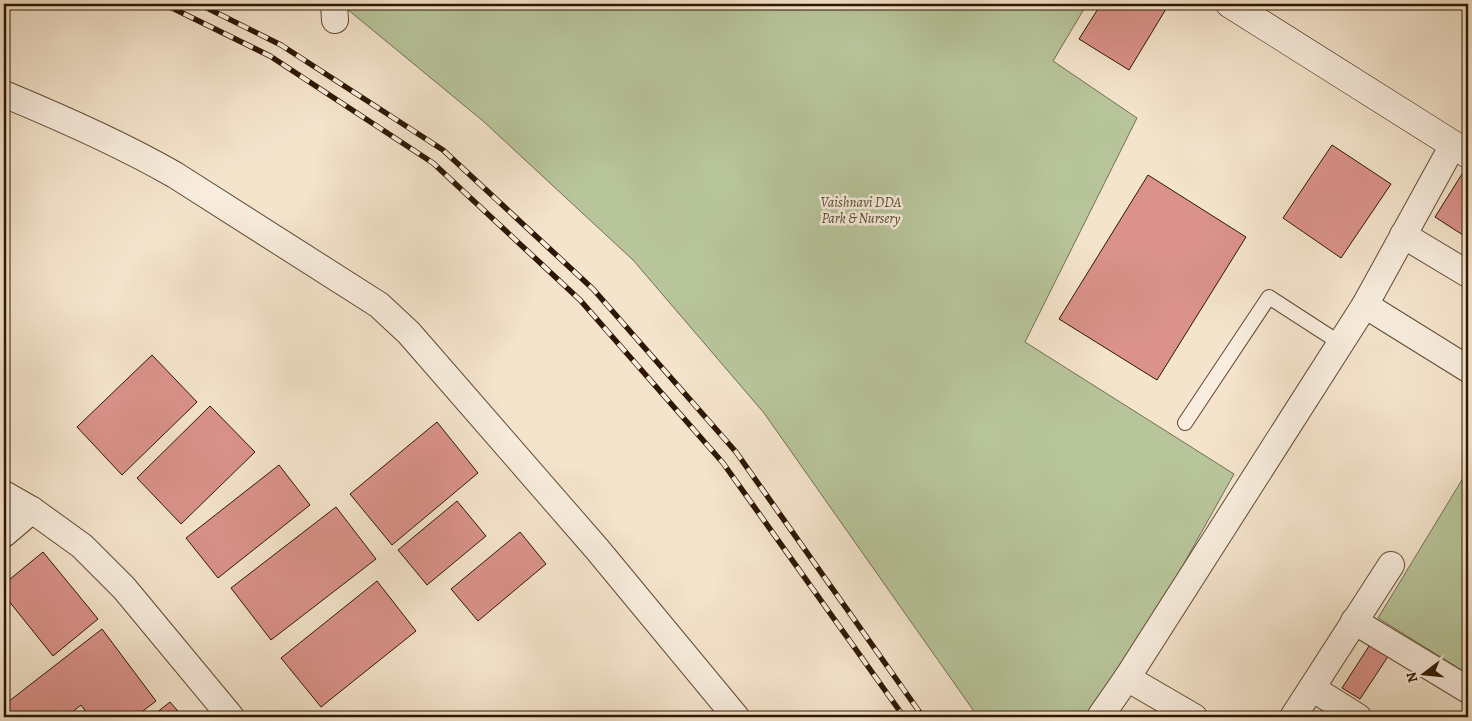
<svg xmlns="http://www.w3.org/2000/svg" width="1472" height="721" font-family="Alegreya,serif">
  <style>
    .green { fill: #b8c59b; stroke: #736e4e }
    .building { fill: #da928a; stroke: #2e1700 }
    .lines { fill: none; stroke-linecap: round; stroke-linejoin: round }
    .lane-casing { stroke: #604a33; stroke-width: 16 }
    .street-casing { stroke: #604a33; stroke-width: 28 }
    .secondary-casing { stroke: #2e1700; stroke-width: 29 }
    .lane { stroke: #f8edde; stroke-width: 14 }
    .street { stroke: #f8edde; stroke-width: 26 }
    .secondary { stroke: #f8edde; stroke-width: 28 }
    .rail-casing { stroke: #2e1700; stroke-width: 5.5 }
    .rail { stroke: #f8edde; stroke-width: 4; stroke-dasharray: 11; stroke-linecap: butt }
    .labels { text-anchor: middle; stroke-width: 5; stroke-linejoin: round; paint-order: stroke }
    .park-label { font-size: 14px; font-style: italic; fill: #574b2e; stroke: #f8edde }
  </style>
  <rect width="100%" height="100%" fill="#f4e4cc"/>
  <filter id="stains"><feTurbulence type="fractalNoise" baseFrequency=".004" numOctaves="4"/><feColorMatrix values="0 0 0 0 .2 0 0 0 0 .09 0 0 0 0 .02 0 0 0 .5 -.17"/></filter>
  <radialGradient id="worn" r=".72"><stop offset=".6" stop-color="#630" stop-opacity="0"/><stop offset="1" stop-color="#630" stop-opacity=".3"/></radialGradient>
  <!-- green -->
  <g class="green">
    <polygon points="341,4 1087,4 1053,61 1137,118 1025,342 1234,474 1098,717 978,717 764,413 633,260 483,121"/>
    <polygon points="1468,470 1468,674 1378,618"/>
  </g>
  <!-- building -->
  <g class="building">
    <polygon points="1101,4 1169,4 1129,70 1079,39"/>
    <polygon points="1332,145 1391,184 1341,258 1283,218"/>
    <polygon points="1467,166 1468,167 1468,234 1466,237 1435,217"/>
    <polygon points="1148,175 1246,237 1157,380 1059,319"/>
    <polygon points="152,355 197,402 122,475 77,427"/>
    <polygon points="210,406 255,452 181,524 137,478"/>
    <polygon points="437,422 478,473 392,545 350,494"/>
    <polygon points="279,465 310,505 218,578 186,538"/>
    <polygon points="457,501 486,536 427,585 398,550"/>
    <polygon points="336,507 376,559 271,640 231,588"/>
    <polygon points="520,532 546,564 478,621 451,589"/>
    <polygon points="43,552 98,619 53,656 4,595 4,584"/>
    <polygon points="377,581 416,631 321,707 281,658"/>
    <polygon points="102,629 156,701 135,717 90,717 81,705 66,717 4,717 4,705"/>
    <polygon points="1371,643 1389,655 1360,699 1342,688"/>
    <polygon points="170,702 183,717 151,717"/>
  </g>
  <g class="lines">
    <defs>
      <polyline id="lane" points="1185,423 1269,297 1340,343"/>
      <g id="street">
        <polyline points="334,4 335,20"/>
        <path d="M 4,94 C 62,118 121,144 175,175 L 379,305 L 409,333 L 597,549 L 736,717"/>
        <polyline points="1403,235 1468,274"/>
        <polyline points="1365,305 1468,369"/>
        <polyline points="4,494 32,510 82,546 124,588 231,717"/>
        <polyline points="4,534 32,510"/>
        <polyline points="1354,621 1468,690"/>
        <polyline points="1127,678 1194,717"/>
        <polyline points="1312,688 1358,717"/>
        <polyline points="1100,717 1127,678 1365,305 1453,145"/>
        <polyline points="1293,717 1391,565"/>
      </g>
      <polyline id="secondary" points="1230,4 1468,154"/>
    </defs>
    <!-- lane casing -->
    <use href="#lane" class="lane-casing"/>
    <!-- street casing -->
    <use href="#street" class="street-casing"/>
    <!-- secondary casing -->
    <use href="#secondary" class="secondary-casing"/>
    <!-- lane -->
    <use href="#lane" class="lane"/>
    <!-- street -->
    <use href="#street" class="street"/>
    <!-- secondary -->
    <use href="#secondary" class="secondary"/>
    <defs>
      <g id="rail">
        <polyline points="164,4 270,56 433,163 580,300 723,463 904,717"/>
        <polyline points="199,4 281,45 443,150 593,289 736,452 923,717"/>
      </g>
    </defs>
    <!-- rail casing -->
    <use href="#rail" class="rail-casing"/>
    <!-- rail -->
    <use href="#rail" class="rail"/>
  </g>
  <g class="labels">
    <!-- park labels -->
    <g class="park-label">
      <text x="861" y="207">Vaishnavi DDA<tspan x="861" dy="16">Park &amp; Nursery</tspan></text>
    </g>
  </g>
  <!-- margin -->
  <rect width="1472" height="721" fill="none" stroke="#f4e4cc" stroke-width="20"/>
  <rect x="5" y="5" width="1462" height="711" fill="none" stroke="#2e1700" stroke-width="2.5"/>
  <rect x="10" y="10" width="1452" height="701" fill="none" stroke="#2e1700"/>
  <!-- north arrow -->
  <g transform="translate(1424 674) rotate(254)" stroke="#f8edde" stroke-width="4" paint-order="stroke">
  <path d="M0-4L9 19L0 12L-9 19Z" fill="#2e1700"/>
  <text y="-8" font-size="14" font-weight="bold" text-anchor="middle" fill="#2e1700">N</text>
  </g>
  <rect width="100%" height="100%" filter="url(#stains)"/>
  <rect width="100%" height="100%" fill="url(#worn)"/>
</svg>
